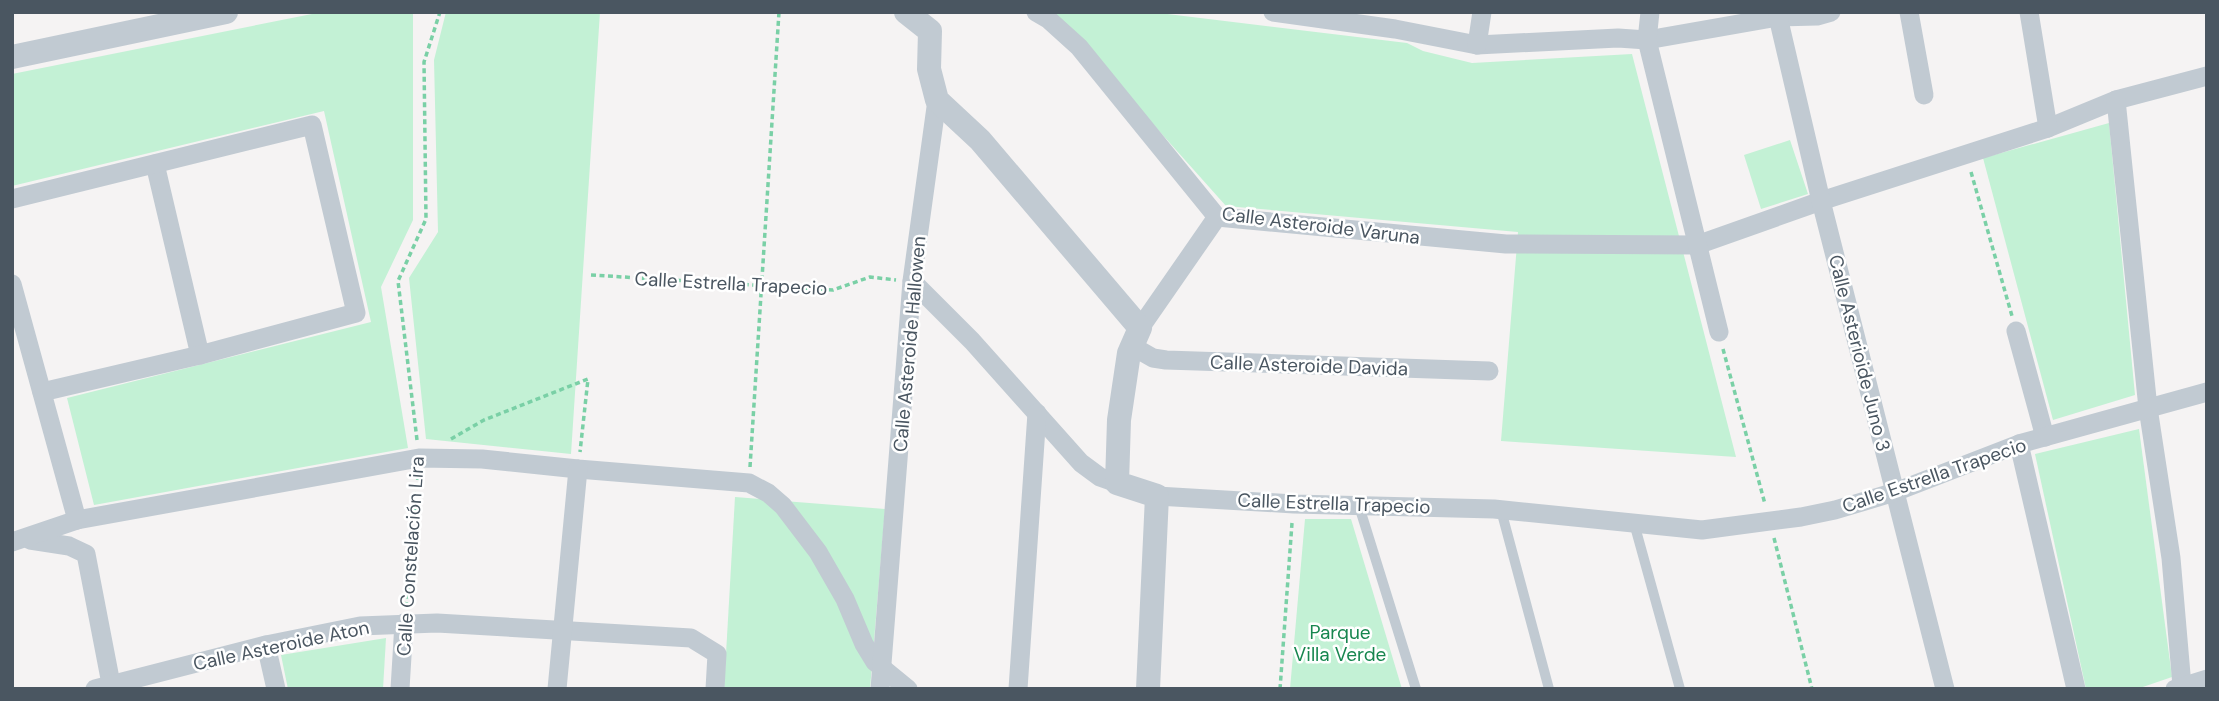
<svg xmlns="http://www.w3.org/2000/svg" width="2219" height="701" font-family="'DM Sans',sans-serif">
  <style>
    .green { fill: #c3f1d5 }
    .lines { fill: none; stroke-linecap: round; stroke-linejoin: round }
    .path { stroke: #7ad0a6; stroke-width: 3.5; stroke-dasharray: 5 3.5; stroke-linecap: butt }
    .service { stroke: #c1cad2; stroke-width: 10 }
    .minor { stroke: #c1cad2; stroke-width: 19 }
    .tertiary { stroke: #c1cad2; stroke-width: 24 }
    .labels { text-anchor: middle; stroke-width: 5; stroke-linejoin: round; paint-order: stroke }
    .street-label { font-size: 19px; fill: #4a5661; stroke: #fff }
    .park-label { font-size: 19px; fill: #17864f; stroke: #fff }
  </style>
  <rect width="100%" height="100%" fill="#f5f3f3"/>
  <!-- green -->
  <g class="green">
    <polygon points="322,12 413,12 413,220 381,287 408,448 94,505 67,398 371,322 324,111 12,186 12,74"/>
    <polygon points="446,12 600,12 571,454 426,439 409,278 438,232 434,60"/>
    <polygon points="1053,12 1151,12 1407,43 1423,51 1472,63 1632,54 1736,457 1501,441 1518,232 1226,206"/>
    <polygon points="2109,123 2135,395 2053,420 1983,158"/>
    <polygon points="1790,140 1808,194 1761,209 1744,155"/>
    <polygon points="2139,429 2172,677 2137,689 2086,689 2035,454"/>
    <polygon points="735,497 885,509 870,689 724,689"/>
    <polygon points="1305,519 1351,519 1402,689 1290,689"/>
    <polygon points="386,638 383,689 288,689 281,655"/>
  </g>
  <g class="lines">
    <!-- path -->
    <g class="path">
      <polyline points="1971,172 2012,316"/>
      <polyline points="591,275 833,290 870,277 896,280"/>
      <polyline points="1723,349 1765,504"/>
      <polyline points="451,439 484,420 588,379 580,452"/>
      <polyline points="417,440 398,281 426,219 424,62 440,12"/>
      <polyline points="750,467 779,12"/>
      <polyline points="1774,538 1812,689"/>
      <polyline points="406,607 418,476"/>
      <polyline points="1280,689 1292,523"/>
    </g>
    <!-- service -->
    <g class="service">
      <polyline points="1359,506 1416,689"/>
      <polyline points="1501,510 1549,689"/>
      <polyline points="1634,523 1680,689"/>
    </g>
    <!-- minor -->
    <g class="minor">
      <polyline points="1036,12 1048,19 1079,47 1217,217 1506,244 1697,245 1821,201 2048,128 2116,100 2207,76"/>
      <polyline points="1273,12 1395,29 1477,45 1618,38 1647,40 1778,17 1817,16 1831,12"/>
      <polyline points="1650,12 1647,40 1719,332"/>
      <polyline points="1909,12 1924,95"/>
      <polyline points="2029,12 2048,128"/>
      <polyline points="1778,17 1821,201 1945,689"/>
      <polyline points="1477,45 1482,12"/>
      <polyline points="2116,100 2148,408 2171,558 2182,686"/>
      <polyline points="155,164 200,355"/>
      <polyline points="12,199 312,125 356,313 200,355 42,392"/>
      <polyline points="912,281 972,341 1081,463 1100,477 1117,483"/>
      <polyline points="12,284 77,520"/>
      <polyline points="1140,328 1217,217"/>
      <polyline points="2016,331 2045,437"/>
      <polyline points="1132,346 1153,358 1166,360 1489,371"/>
      <polyline points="2019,444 2076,689"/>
      <polyline points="1157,496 1294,504 1494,509 1702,530 1801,517 1835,510 1895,492 2019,444 2207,392"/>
      <polyline points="30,540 69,546 86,554 112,689"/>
      <polyline points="12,542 77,520 419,458 482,459 578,469 749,483 768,493 783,506 818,552 845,599 864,644 875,662 908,689"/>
      <polyline points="266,645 276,689"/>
      <polyline points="95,689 266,645 360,626 437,623 691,638 717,654 715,689"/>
      <polyline points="400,689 404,623"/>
      <polyline points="557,689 578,469"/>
      <polyline points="880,689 912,281 937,100"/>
      <polyline points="1018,689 1037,413"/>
      <polyline points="2175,689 2207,679"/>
    </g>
    <!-- tertiary -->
    <g class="tertiary">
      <polyline points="906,12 930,31 929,69 937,100 980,140 1140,328 1129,353 1119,420 1117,483 1157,496 1148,689"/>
      <polyline points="12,57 226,12"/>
    </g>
  </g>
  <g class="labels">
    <!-- street labels -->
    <g class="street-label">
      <text transform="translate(1321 225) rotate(7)" y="7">Calle Asteroide Varuna</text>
      <text transform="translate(731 283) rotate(3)" y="7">Calle Estrella Trapecio</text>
      <text transform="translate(909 344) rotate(-85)" y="7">Calle Asteroide Hallowen</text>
      <text transform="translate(1860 353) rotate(76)" y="7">Calle Asterioide Juno 3</text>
      <text transform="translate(1309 365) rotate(2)" y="7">Calle Asteroide Davida</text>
      <text transform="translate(1934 475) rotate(-19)" y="7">Calle Estrella Trapecio</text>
      <text transform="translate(1334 503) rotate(2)" y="7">Calle Estrella Trapecio</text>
      <text transform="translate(410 556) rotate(-86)" y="7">Calle Constelación Lira</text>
      <text transform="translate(281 645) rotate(-12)" y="7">Calle Asteroide Aton</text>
    </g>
    <!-- park labels -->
    <g class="park-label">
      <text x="1340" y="639">Parque<tspan x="1340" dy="22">Villa Verde</tspan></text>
    </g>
  </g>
  <!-- border -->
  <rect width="2219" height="701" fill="none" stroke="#4a5661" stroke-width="28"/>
</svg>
